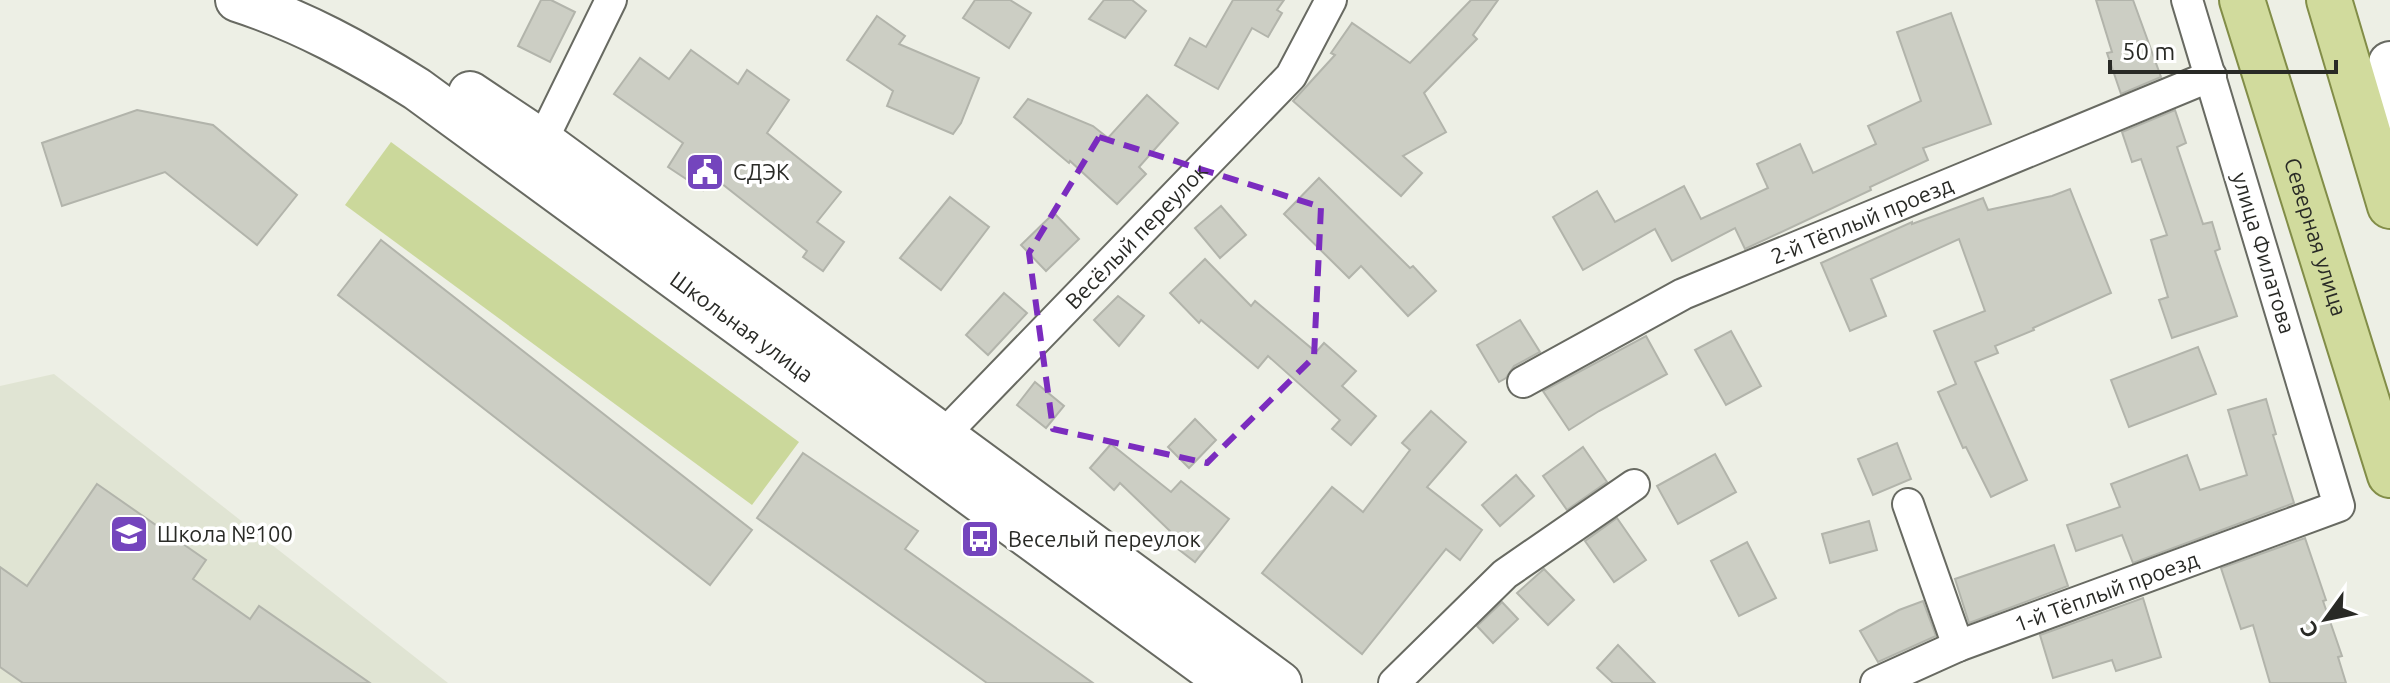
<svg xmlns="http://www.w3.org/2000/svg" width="2390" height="683" font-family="Ubuntu,sans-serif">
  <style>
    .built { fill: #e0e4d3 }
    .green { fill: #cbd89b }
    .building { fill: #cccec4; stroke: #b2b4ab; stroke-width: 2 }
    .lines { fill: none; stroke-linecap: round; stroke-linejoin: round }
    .minor-casing { stroke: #686a62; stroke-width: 34 }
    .secondary-casing { stroke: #686a62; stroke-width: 46 }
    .primary-casing { stroke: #828d48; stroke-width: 48 }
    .minor { stroke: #fff; stroke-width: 30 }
    .secondary { stroke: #fff; stroke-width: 42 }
    .primary { stroke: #d1db9d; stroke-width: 44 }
    .marked { fill: none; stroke: #7b2cbf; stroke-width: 6; stroke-dasharray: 16 10; stroke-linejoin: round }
    .labels { text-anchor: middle; stroke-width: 7; stroke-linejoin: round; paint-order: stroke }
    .poi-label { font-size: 22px; fill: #292a26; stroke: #fff; text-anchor: start }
    .street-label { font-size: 22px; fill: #292a26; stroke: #fff }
  </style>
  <rect width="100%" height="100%" fill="#edefe5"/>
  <!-- built -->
  <polygon class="built" points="54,374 448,683 0,683 0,386"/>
  <!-- green -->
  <polygon class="green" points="391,142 799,442 752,505 345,205"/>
  <!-- building -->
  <g class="building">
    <polygon points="541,0 551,0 575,12 550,62 518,46"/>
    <polygon points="975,0 1010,0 1031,13 1009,48 963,18"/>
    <polygon points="1104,0 1132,0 1146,11 1125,38 1089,19"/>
    <polygon points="1233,0 1284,0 1277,10 1282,13 1268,37 1252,28 1218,89 1175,65 1190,38 1206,47"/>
    <polygon points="1471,0 1498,0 1473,35 1477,39 1424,93 1446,132 1403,156 1422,173 1401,196 1293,101 1335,55 1331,53 1352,23 1410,63"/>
    <polygon points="2096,0 2133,0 2161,77 2121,94 2107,53 2112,52"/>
    <polygon points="1951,13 1991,124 1923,148 1928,160 1870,187 1871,190 1745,249 1735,228 1672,261 1655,229 1583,270 1553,217 1597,191 1615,222 1684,186 1701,219 1768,188 1757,164 1800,144 1813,173 1876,144 1868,126 1921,101 1897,32"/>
    <polygon points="877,16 905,36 899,44 979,78 961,123 953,134 887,106 893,91 847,60"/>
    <polygon points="691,50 738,84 747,70 789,100 767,133 841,192 817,222 844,242 823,271 803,257 807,251 712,176 703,190 668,167 683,143 614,94 640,58 669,79"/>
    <polygon points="1147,95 1178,123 1139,167 1146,174 1117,204 1070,161 1069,163 1014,117 1028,99 1093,126 1108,138"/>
    <polygon points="137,110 213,125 297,195 257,245 165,172 62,206 42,143"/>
    <polygon points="2175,110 2186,143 2177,147 2203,224 2212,222 2220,249 2215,251 2237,316 2172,338 2159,300 2168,297 2151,240 2167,235 2141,159 2132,162 2122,132"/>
    <polygon points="1319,178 1410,268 1413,266 1436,291 1408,316 1361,266 1349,278 1284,214"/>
    <polygon points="2070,189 2111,293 2033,328 2034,330 1995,346 1998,353 1975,362 2027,480 1991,497 1966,447 1963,448 1938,392 1956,384 1934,331 1985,311 1959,239 1871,279 1886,316 1850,331 1821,263 1912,222 1912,224 1983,198 1988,210 2052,196"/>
    <polygon points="950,197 989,227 941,290 900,258"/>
    <polygon points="1221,206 1246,235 1220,258 1195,228"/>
    <polygon points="1054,213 1079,239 1046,271 1021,245"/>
    <polygon points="381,240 752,530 710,585 338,295"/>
    <polygon points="1205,259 1251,306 1255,301 1316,352 1324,343 1356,371 1342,386 1376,416 1351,445 1332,429 1340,420 1268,356 1258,368 1201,320 1199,323 1170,293"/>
    <polygon points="1004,293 1027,313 988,355 966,335"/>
    <polygon points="1118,296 1144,316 1119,346 1094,320"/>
    <polygon points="1520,320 1540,352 1514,366 1506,378 1499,382 1477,345"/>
    <polygon points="1731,331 1761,386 1726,405 1695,350"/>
    <polygon points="1646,336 1667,374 1599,411 1569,430 1543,391"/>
    <polygon points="2198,347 2216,394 2129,427 2111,380"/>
    <polygon points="1035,382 1064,406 1046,428 1017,405"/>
    <polygon points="2266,399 2276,434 2273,435 2294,503 2133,563 2122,535 2076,551 2067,525 2120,507 2111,484 2187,455 2200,490 2247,475 2228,410"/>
    <polygon points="1431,411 1466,442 1427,487 1482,530 1460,560 1446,549 1362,654 1262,573 1332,487 1363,512 1410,450 1402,443"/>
    <polygon points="1195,419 1216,440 1189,468 1168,447"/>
    <polygon points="1897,443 1911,479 1873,495 1858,459"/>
    <polygon points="1111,444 1171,492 1181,481 1229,519 1195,562 1164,538 1170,531 1120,483 1114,490 1090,468"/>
    <polygon points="1583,447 1607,482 1567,510 1543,476"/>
    <polygon points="803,453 918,531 905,549 1093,683 987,683 757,518"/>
    <polygon points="1715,454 1736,492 1678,524 1657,486"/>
    <polygon points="1516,475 1534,496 1500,526 1482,505"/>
    <polygon points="97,484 206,560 193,579 250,619 259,606 370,683 23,683 0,667 0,567 27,586"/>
    <polygon points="1617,518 1646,560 1614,582 1585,541"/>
    <polygon points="1869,521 1877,550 1830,563 1822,534"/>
    <polygon points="2305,538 2326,600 2323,601 2342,656 2338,657 2346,683 2270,683 2253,625 2241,629 2221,568"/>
    <polygon points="1747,542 1776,598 1739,616 1711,561"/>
    <polygon points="2054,545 2068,586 1969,623 1955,579"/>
    <polygon points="1544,569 1574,600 1548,625 1517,593"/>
    <polygon points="2143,598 2161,657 2116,671 2112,660 2053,678 2040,635"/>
    <polygon points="1923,601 1936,636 1878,662 1860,631 1899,610"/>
    <polygon points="1502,602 1518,619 1493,643 1477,626"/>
    <polygon points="1618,645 1655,683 1613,683 1597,668"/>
  </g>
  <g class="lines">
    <defs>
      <g id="minor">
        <polyline points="542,141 611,0"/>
        <path id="s1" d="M 1523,382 L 1683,294 L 2211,76"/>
        <path id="s2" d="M 929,450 L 1291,76 L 1331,0"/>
        <polyline points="1908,504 1958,646"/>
        <polyline points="1394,683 1505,574 1634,485"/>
        <path id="s3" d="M 1876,683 L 1958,646 L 2339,506 L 2187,0"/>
      </g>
      <g id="secondary">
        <path id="s4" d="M 237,0 C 302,21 360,53 417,89 L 1229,683"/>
        <polyline points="470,93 542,141 1280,683"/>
        <polyline points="2387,166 2383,112 2390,63"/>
      </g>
      <g id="primary">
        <path id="s5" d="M 2242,0 L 2390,475"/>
        <polyline points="2329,0 2390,206"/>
      </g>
    </defs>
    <!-- minor casing -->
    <use href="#minor" class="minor-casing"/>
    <!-- secondary casing -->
    <use href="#secondary" class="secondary-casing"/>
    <!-- primary casing -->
    <use href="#primary" class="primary-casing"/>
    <!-- minor -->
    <use href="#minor" class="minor"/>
    <!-- secondary -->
    <use href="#secondary" class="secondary"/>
    <!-- primary -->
    <use href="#primary" class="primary"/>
  </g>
  <!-- marked area -->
  <path class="marked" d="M 1099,137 L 1321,207 L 1314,357 L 1207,463 L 1053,429 L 1029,253 Z"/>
  <!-- icons -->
  <defs>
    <symbol id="civic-square" viewBox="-11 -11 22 22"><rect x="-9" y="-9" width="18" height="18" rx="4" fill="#7445bd" stroke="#fff"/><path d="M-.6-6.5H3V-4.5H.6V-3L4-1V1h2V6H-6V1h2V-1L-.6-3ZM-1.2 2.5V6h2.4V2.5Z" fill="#fff"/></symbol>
    <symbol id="school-square" viewBox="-11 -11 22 22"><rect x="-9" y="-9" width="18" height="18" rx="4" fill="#7445bd" stroke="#fff"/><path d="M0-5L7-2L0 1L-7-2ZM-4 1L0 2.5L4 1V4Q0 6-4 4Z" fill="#fff"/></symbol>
    <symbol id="bus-square" viewBox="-11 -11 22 22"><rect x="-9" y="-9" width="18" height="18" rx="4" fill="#7445bd" stroke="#fff"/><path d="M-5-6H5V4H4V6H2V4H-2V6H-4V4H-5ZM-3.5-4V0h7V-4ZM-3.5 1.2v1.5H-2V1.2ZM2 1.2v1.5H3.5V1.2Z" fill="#fff"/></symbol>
  </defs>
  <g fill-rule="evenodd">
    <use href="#civic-square" x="683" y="150" width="44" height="44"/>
    <use href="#school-square" x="107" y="512" width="44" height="44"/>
    <use href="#bus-square" x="958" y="517" width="44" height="44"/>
  </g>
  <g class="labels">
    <!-- poi labels -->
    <g class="poi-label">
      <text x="733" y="180">СДЭК</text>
      <text x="157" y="542">Школа №100</text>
      <text x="1008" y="547">Веселый переулок</text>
    </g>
    <!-- street labels -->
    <g class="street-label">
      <text dy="8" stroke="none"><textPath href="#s1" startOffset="376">2-й Тёплый проезд</textPath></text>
      <text dy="8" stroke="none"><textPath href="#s2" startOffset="298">Весёлый переулок</textPath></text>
      <text dy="8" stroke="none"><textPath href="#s5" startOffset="248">Северная улица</textPath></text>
      <text transform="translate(2264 253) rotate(73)" y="8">улица Филатова</text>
      <text dy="8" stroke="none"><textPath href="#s4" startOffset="604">Школьная улица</textPath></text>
      <text dy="8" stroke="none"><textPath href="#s3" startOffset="248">1-й Тёплый проезд</textPath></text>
    </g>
  </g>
  <!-- north arrow -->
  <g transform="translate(2326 619) rotate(237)" stroke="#ffffff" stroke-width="6" paint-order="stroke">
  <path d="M0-6L14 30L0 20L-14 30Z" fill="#292a26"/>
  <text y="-12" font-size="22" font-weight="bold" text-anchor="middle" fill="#292a26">С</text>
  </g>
  <!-- scale -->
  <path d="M2110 60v12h226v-12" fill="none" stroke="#292a26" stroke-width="4"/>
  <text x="2122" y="60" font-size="24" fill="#292a26" stroke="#ffffff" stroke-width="6" paint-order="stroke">50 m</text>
</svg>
